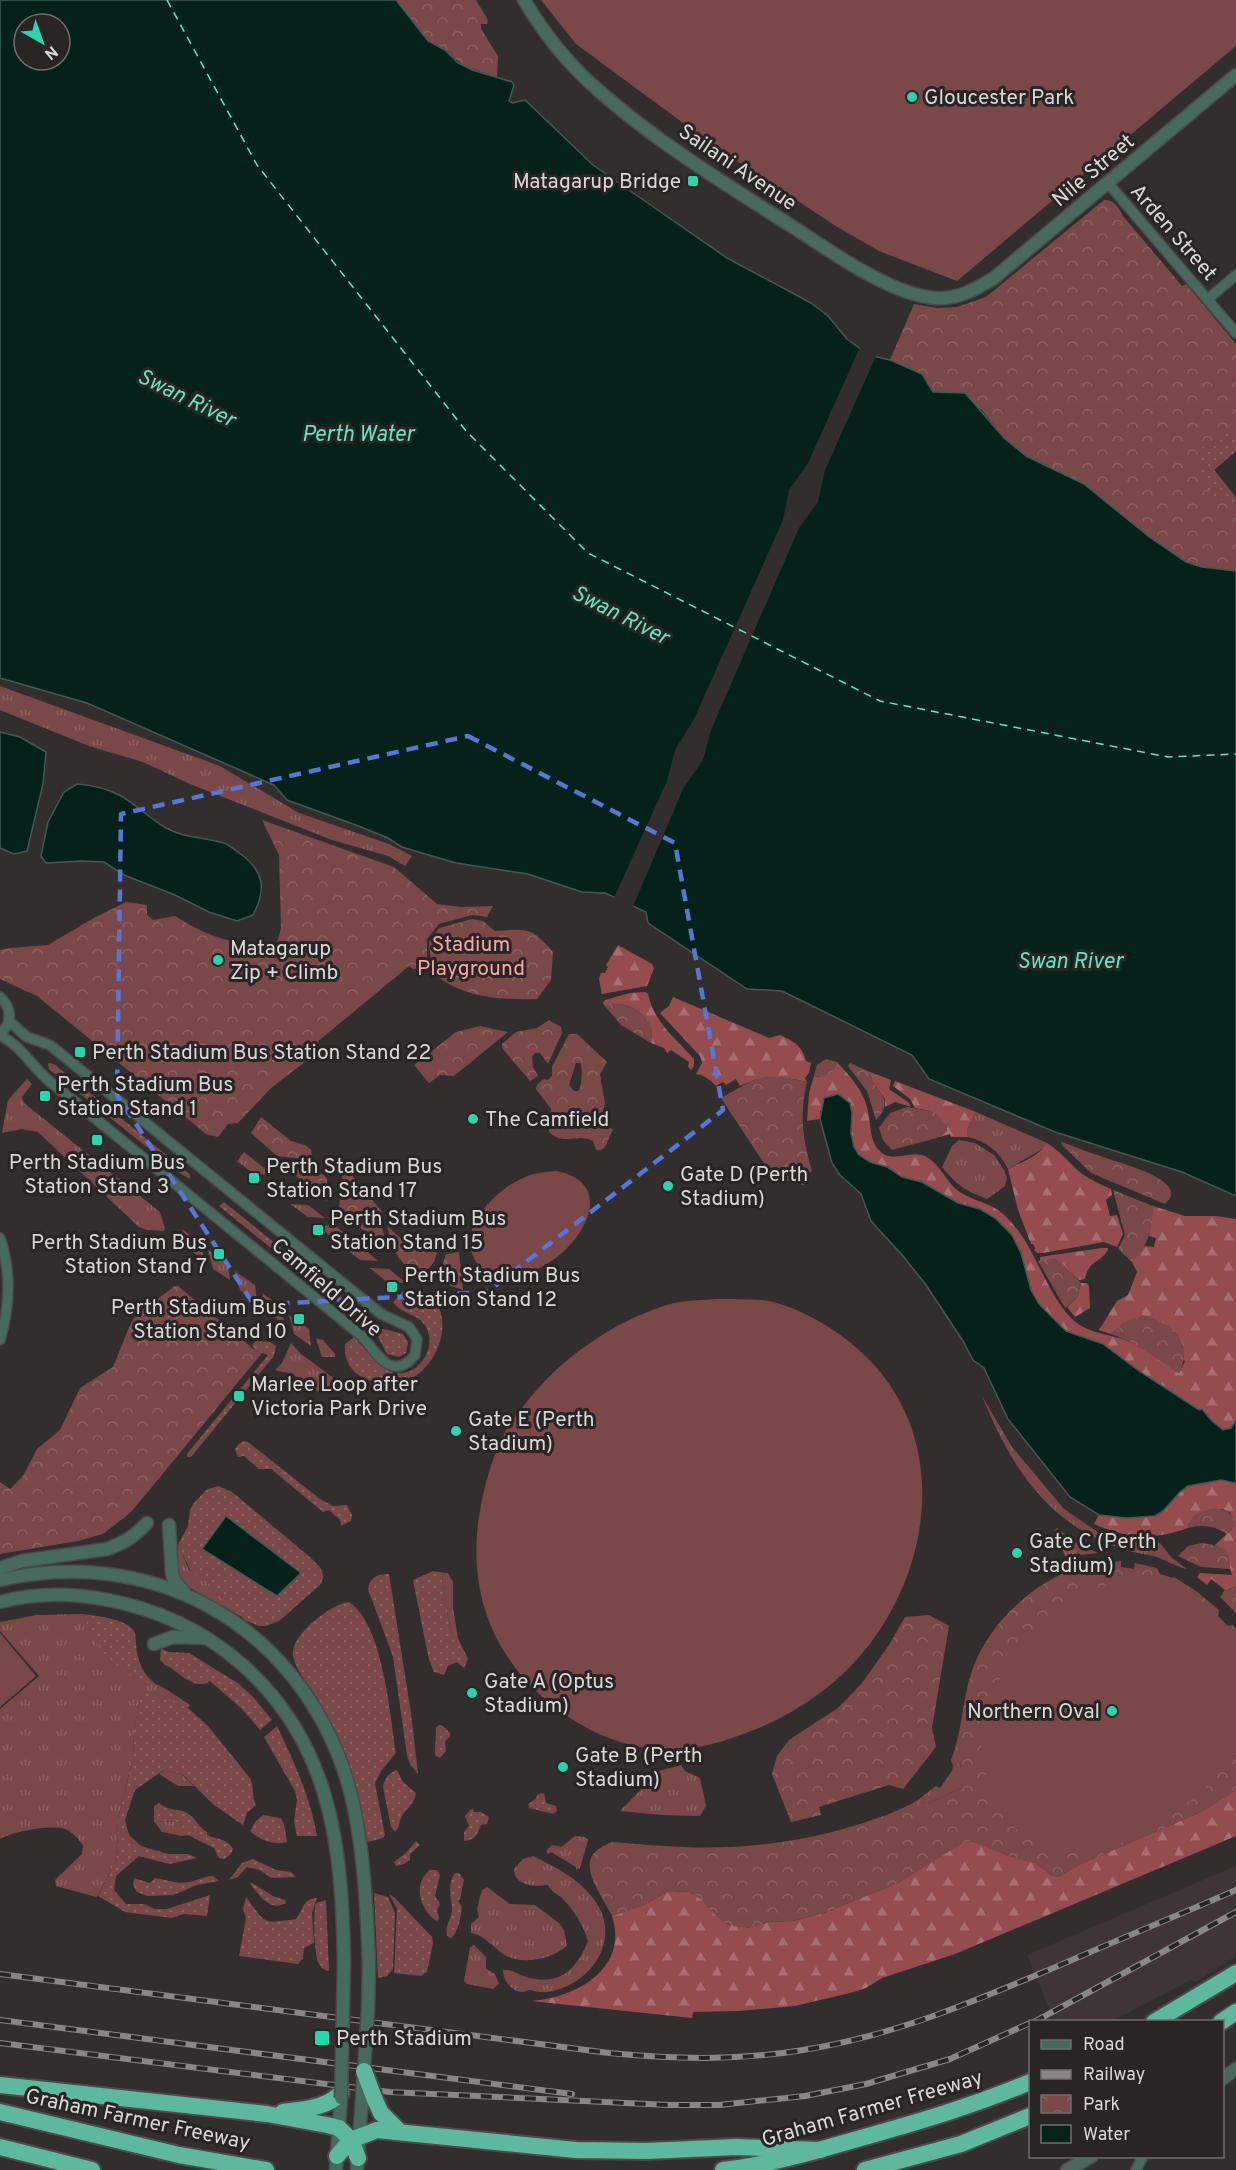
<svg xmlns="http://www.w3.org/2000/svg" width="1236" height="2170" font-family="Overpass,sans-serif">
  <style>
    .built { fill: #403535 }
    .grass { fill: url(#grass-tufts) }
    .forest { fill: url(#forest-firs) }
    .park { fill: url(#park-crowns); fill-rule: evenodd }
    .garden { fill: url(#garden-dots) }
    .pitch { fill: #7a4849 }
    .water { fill: #04221a; stroke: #445853; stroke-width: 1.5; fill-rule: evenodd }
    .pier { fill: #322e2e }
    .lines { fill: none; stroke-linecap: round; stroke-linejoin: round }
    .ferry { stroke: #62e5c1; stroke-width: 1.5; stroke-dasharray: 8 6; stroke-linecap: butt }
    .minor-casing { stroke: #4d4949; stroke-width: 12 }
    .tertiary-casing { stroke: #4d4949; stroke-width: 15 }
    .motorway-casing { stroke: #4d4949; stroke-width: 20 }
    .minor { stroke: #47695e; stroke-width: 9 }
    .tertiary { stroke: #47695e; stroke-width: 12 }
    .motorway { stroke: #5db89d; stroke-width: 16 }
    .rail-casing { stroke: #898686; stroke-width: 6 }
    .rail { stroke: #282524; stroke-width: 4; stroke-dasharray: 11; stroke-linecap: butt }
    .tertiary-bridge-casing { stroke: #4d4949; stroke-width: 15; stroke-linecap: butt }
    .motorway-bridge-casing { stroke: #4d4949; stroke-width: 20; stroke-linecap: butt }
    .tertiary-bridge { stroke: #47695e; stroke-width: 12 }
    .motorway-bridge { stroke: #5db89d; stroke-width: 16 }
    .marked { fill: none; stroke: #5677d8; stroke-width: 4.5; stroke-dasharray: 12 8; stroke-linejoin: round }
    .poi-dot { fill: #28d5ad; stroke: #282524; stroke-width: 2 }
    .labels { text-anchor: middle; stroke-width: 6; stroke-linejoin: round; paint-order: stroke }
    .poi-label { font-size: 21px; fill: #dad7d7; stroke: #282524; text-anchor: start }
    .street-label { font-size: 21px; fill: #dad7d7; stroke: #282524 }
    .park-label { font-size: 21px; fill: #fba5a6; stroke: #282524 }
    .water-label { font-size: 22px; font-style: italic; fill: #62e5c1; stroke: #282524 }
  </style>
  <defs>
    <pattern id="grass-tufts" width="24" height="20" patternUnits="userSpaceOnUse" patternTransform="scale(1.5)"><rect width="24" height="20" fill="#7a4849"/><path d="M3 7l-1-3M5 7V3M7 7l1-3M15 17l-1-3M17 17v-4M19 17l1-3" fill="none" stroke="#8c6262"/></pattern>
    <pattern id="forest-firs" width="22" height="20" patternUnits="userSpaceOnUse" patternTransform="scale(1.5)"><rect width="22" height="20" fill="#954c4f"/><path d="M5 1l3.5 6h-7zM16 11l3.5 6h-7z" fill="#a86d70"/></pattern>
    <pattern id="park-crowns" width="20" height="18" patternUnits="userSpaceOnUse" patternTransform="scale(1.5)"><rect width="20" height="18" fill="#7a4849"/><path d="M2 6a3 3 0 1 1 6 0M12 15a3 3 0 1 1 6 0" fill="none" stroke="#8c6262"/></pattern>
    <pattern id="garden-dots" width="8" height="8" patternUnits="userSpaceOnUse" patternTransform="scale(1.5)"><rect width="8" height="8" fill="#7a4849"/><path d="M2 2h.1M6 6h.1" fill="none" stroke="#8c6262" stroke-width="1.8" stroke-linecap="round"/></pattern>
  </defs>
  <rect width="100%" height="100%" fill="#322e2e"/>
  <!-- built -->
  <polygon class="built" points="1236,1866 1236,1956 1196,1982 1191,1980 1112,2021 1054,2021 1027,1955"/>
  <!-- grass -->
  <g class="grass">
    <polygon points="0,686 220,766 299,813 389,844 412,856 405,866 388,856 332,840 190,784 143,762 89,746 0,710"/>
    <polygon points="27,1079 32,1084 22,1097 24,1103 160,1212 165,1228 164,1231 147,1230 139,1227 38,1132 22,1129 2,1133 8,1100"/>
    <path d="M 976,1112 L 1047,1143 L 1046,1147 L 1008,1169 C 999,1151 987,1142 968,1137 L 967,1130 Z"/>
    <path d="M 959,1140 L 975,1143 L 994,1155 L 1004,1170 L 1007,1178 L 1005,1186 L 987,1199 C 964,1190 958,1186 942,1167 L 952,1146 Z"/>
    <polygon points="244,1152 273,1175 254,1174 237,1161"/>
    <polygon points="264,1182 282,1183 299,1196 280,1195"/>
    <polygon points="290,1204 308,1205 325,1218 308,1217"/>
    <polygon points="354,1223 381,1224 388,1250"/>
    <polygon points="317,1225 336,1226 352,1240 334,1239"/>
    <polygon points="182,1229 201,1243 204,1260 187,1248"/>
    <polygon points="344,1247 363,1248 378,1261 360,1260"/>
    <polygon points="208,1250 228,1264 230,1280 213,1269"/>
    <polygon points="370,1268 389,1269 406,1283 387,1282"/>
    <polygon points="235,1271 255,1285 257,1302 240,1290"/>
    <polygon points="262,1293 282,1307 284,1324 267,1312"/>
    <polygon points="289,1315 309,1329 311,1346 294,1334"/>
    <polygon points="316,1338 323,1340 335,1354 335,1357 322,1357"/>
    <polygon points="291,1343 301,1354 339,1382 341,1387 336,1390 314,1391 293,1374 275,1370 282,1363"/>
    <path d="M 982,1396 L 1012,1447 L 1064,1509 L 1102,1535 L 1130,1542 L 1160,1543 L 1172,1558 L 1187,1569 C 1176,1567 1165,1559 1153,1556 C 1141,1553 1129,1552 1117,1547 C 1044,1521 1010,1464 982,1396 Z"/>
    <polygon points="1057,1528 1073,1541 1098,1553 1081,1555 1079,1553 1068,1557 1065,1556 1054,1531"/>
    <path d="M 179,1543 L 181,1552 L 189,1570 L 203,1577 L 242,1617 L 185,1585 C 176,1574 174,1556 179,1543 Z"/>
    <polygon points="445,1573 448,1573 453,1582 453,1608 458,1638 454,1639 450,1628 442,1578"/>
    <path d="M 81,1614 C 90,1625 93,1639 103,1650 C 119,1668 137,1677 158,1685 C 169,1690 180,1699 190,1705 L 188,1708 L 142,1691 L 134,1728 L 133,1757 L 117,1823 L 118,1849 L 116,1861 L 97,1897 L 56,1886 L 55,1880 L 82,1854 L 83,1845 C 78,1839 73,1832 65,1829 C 51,1824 11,1832 0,1839 L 0,1709 L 39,1676 L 0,1631 L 0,1622 L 37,1615 Z"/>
    <polygon points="959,1763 967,1780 959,1789 927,1804 924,1804 919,1799 936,1786 940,1788 952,1771 953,1766"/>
    <polygon points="681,1765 685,1771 700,1778 706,1806 700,1816 662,1815 620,1811 659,1771"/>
    <polygon points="165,1770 181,1774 194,1786 178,1786 159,1774"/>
    <polygon points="154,1821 180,1822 189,1835 182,1836 162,1832"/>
    <polygon points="575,1836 585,1837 588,1840 580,1868 576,1870 576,1867 551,1852 548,1854 546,1851 552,1845 561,1847"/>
    <path d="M 533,1856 C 555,1867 578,1878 593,1898 C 624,1937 592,1986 547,1992 C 541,1993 534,1991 530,1990 C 527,1990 525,1992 522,1992 C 511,1991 503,1980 503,1970 C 512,1969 517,1974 526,1977 C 559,1986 576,1971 588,1941 C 583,1925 574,1910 562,1898 C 557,1893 552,1893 548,1885 C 535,1887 514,1886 514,1869 L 523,1859 Z"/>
    <path d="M 487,1887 L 510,1904 L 535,1905 L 559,1923 L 564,1930 L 567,1946 C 551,1959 522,1966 503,1954 C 492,1946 484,1935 471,1933 L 471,1924 L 479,1917 L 477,1909 L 482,1890 Z"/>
    <polygon points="474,1945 486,1957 486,1969 495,1974 499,1984 493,1989 467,1984 464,1981 470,1947"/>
  </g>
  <!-- forest -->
  <g class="forest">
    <polygon points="618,945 652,964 654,968 647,986 602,994 599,979 601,973 605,973 608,967 606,965"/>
    <path d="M 645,992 L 648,994 C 654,1022 675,1038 694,1059 L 694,1066 L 691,1070 L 688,1067 L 689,1062 L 671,1050 L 667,1053 L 664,1048 L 651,1043 C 657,1018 628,997 605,1006 L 603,1003 L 605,1000 L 630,993 Z"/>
    <path d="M 673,997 L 769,1038 L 780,1035 C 793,1041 802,1045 806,1061 L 811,1063 L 809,1073 L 805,1078 L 807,1082 C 780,1076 766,1074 740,1086 L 736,1079 L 726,1085 L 723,1082 L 716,1086 C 709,1079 704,1075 696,1074 L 702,1063 L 700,1056 L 660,1013 L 669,1006 Z"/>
    <path d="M 837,1062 C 850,1076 862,1089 867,1107 C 871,1120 869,1141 879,1150 C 891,1164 907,1151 922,1155 C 938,1160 945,1180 957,1190 C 969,1200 985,1201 998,1210 C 1034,1237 1041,1286 1071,1318 C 1087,1335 1114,1334 1133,1343 C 1149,1351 1164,1363 1179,1373 L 1185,1361 L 1123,1323 L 1111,1334 L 1099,1330 L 1117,1301 L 1128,1295 L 1137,1272 L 1132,1262 L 1145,1246 L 1154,1247 L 1156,1238 L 1149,1236 L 1153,1206 L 1185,1216 L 1216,1216 L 1236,1219 L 1236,1420 L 1231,1428 L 1223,1430 L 1211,1420 L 1208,1415 L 1139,1371 L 1103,1344 L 1066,1331 L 1039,1304 L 1031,1290 L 1021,1253 L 979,1209 L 958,1203 L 922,1182 L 902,1177 L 887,1167 L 870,1162 L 859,1155 L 854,1147 L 851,1133 L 852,1113 L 820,1111 L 820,1119 L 807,1121 L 809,1093 L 814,1076 L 819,1077 L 833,1071 Z"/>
    <polygon points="870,1072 891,1080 889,1089 908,1102 911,1107 895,1102 885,1107 885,1099 872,1081"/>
    <polygon points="895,1081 976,1112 967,1130 968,1137 951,1137 950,1134 940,1137 943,1128 930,1111 915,1108 910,1099 893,1086"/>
    <path d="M 1047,1143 C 1060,1151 1069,1163 1081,1173 C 1090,1180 1100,1184 1111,1189 L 1112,1195 L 1106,1200 L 1110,1216 L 1117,1215 L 1123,1234 L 1117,1247 L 1104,1242 L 1043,1253 L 1037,1253 L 1034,1250 L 1035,1248 L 1033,1244 L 1031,1244 L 1018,1210 L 1008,1169 C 1020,1163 1041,1155 1047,1143 Z"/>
    <path d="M 1102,1248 L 1108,1248 L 1108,1250 C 1099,1264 1089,1260 1085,1279 L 1079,1280 L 1055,1259 L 1040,1261 L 1040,1257 Z"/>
    <polygon points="1081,1283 1087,1283 1089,1286 1090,1308 1075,1317 1067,1307 1077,1298"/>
    <path d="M 1221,1480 L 1236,1483 L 1236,1586 L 1227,1590 L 1220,1597 L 1225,1590 L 1211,1579 L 1207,1585 L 1197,1577 L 1200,1573 L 1232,1575 C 1228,1562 1229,1551 1215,1545 L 1232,1529 L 1231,1513 L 1222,1509 L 1189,1523 L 1188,1528 C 1155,1540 1127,1539 1094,1524 L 1099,1515 L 1127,1518 L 1164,1511 L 1180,1492 L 1188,1486 Z"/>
    <path d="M 1236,1790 L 1236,1836 L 955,1954 L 882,1978 L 866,1988 L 854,1992 L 795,2006 L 739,2011 L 693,2012 L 692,2018 L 531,2001 C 576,1998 629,1969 612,1916 L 646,1904 L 669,1891 L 689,1892 L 703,1900 L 711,1911 L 747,1928 L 770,1922 L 793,1921 L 824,1913 L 900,1882 L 963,1842 L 972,1841 L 1009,1856 L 1036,1863 L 1051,1875 L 1058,1877 L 1081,1864 L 1201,1812 Z"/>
  </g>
  <!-- park -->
  <g class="park">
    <polygon points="396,0 476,0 488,20 487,24 481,24 481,29 498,56 497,77 465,67 445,50 428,41"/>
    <path d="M 1104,200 C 1115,200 1118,207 1123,216 L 1182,286 L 1186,284 L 1236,344 L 1236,451 L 1214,470 L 1236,498 L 1236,571 L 1202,567 L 1186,562 L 1148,536 L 1084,484 L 1026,456 L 1004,438 L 982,410 L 948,393 L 932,392 L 922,374 L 890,360 L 914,304 L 937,308 L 957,307 L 986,297 Z"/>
    <path d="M 262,820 L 394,867 L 437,904 L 461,907 L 493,906 L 487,917 L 472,915 L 439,924 L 427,939 L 427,968 L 413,969 L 409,966 L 305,1052 L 310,1058 L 271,1088 L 238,1123 L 228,1124 L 218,1137 L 206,1134 L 37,996 L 0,979 L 0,950 L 10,948 L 48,945 L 92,919 L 126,902 L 147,905 L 147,915 L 153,920 L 175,916 C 211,939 235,944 276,947 L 281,928 L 279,855 Z"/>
    <path d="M 472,919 L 483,921 L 495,931 C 527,929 531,926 553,952 L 551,980 L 537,999 C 500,1000 461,998 432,972 L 429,942 L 439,928 Z"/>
    <path d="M 613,1003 C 635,1005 657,1018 651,1043 L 621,1025 L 605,1006 Z"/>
    <polygon points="549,1020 561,1027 562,1033 548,1064 540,1053 535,1053 532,1057 533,1067 538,1076 530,1081 502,1048 502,1044 516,1032 537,1028"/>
    <polygon points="480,1026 508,1032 454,1076 440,1075 429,1083 414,1065 456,1032"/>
    <path d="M 569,1034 L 577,1034 L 607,1062 L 600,1074 L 605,1104 L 603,1111 L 604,1121 L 613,1130 C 607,1138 608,1152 596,1150 L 593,1141 C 577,1132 565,1147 549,1132 L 551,1109 L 536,1089 L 537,1085 L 543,1079 L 548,1080 L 552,1076 L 552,1067 ZM 576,1063 L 580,1063 C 583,1068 582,1087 578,1091 L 574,1091 L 569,1085 ZM 582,1112 L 586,1114 L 589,1127 L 570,1129 L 568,1125 L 572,1118 Z"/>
    <polygon points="826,1059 837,1062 833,1071 824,1077 814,1076 817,1065"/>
    <path d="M 850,1063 L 870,1072 C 872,1093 898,1097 876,1120 L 867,1091 L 848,1066 Z"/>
    <path d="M 768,1076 L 788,1078 L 807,1082 C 799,1113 803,1142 812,1171 L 808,1174 L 806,1183 L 803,1185 L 785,1180 L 779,1180 L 771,1174 L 721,1098 L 753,1080 Z"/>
    <polygon points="907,1107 935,1112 947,1126 947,1131 940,1137 892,1150 883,1140 879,1128 890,1113"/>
    <polygon points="261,1117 291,1141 305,1145 311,1150 313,1160 277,1156 251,1133"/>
    <path d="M 1062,1142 C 1077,1148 1091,1153 1106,1158 C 1119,1163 1193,1181 1165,1204 L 1091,1173 L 1061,1144 Z"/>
    <polygon points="285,1167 324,1175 327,1179 327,1201"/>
    <polygon points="346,1168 383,1213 378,1217 346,1216 339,1208 343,1171"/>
    <path d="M 1113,1190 L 1153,1206 C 1152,1229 1149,1246 1132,1262 L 1118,1249 L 1125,1235 Z"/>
    <path d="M 387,1226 L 413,1249 L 440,1243 L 434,1262 L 425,1273 C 397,1269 394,1249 387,1226 Z"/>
    <polygon points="459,1252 463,1290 437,1281 446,1254"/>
    <polygon points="1054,1259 1063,1264 1081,1283 1077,1298 1065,1308 1038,1261"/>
    <polygon points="175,1286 178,1286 256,1351 262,1353 147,1493 130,1513 103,1534 78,1541 0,1554 0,1482 10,1489 23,1476 37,1449 60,1430 80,1388 113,1367 130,1325 136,1315"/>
    <path d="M 1142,1315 C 1172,1323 1195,1341 1179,1373 L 1131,1342 L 1111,1334 L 1123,1323 Z"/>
    <path d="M 1214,1508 L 1227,1511 L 1234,1517 L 1235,1525 L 1227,1534 C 1216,1526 1202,1524 1188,1528 C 1191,1514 1201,1511 1214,1508 Z"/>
    <path d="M 1202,1543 C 1220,1546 1231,1548 1230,1569 L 1201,1567 L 1178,1556 L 1188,1546 Z"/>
    <path d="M 1121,1561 L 1121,1567 L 1134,1569 L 1135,1563 L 1157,1568 L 1160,1574 L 1173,1578 L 1174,1577 L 1196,1591 L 1219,1610 L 1218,1616 L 1228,1626 L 1233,1625 L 1236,1629 L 1236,1790 L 1201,1812 L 1081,1864 L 1058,1877 L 1051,1875 L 1035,1863 L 1009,1856 L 971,1841 L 963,1843 L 900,1882 L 824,1913 L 793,1921 L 770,1922 L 747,1928 L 726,1925 L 711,1911 L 703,1900 L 689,1892 L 669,1891 L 646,1904 L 612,1916 C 600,1890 568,1857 613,1842 C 636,1844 659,1846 682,1847 C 741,1850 803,1842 860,1824 C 880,1817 901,1811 919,1799 L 924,1804 L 927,1804 L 959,1789 L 966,1781 L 960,1782 L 955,1770 L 961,1767 L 959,1763 L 953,1766 L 951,1760 C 962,1733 962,1702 971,1674 C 985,1627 1033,1581 1080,1567 C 1092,1563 1108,1563 1121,1561 Z"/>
    <polygon points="1236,1586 1236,1613 1220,1597 1227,1590"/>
    <polygon points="929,1615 949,1626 932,1728 936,1747 903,1789 889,1785 819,1807 821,1815 791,1822 772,1774 777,1756 789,1740 838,1708 862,1683 889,1645 905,1617"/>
  </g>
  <!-- garden -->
  <g class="garden">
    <path d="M 1236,429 L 1236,451 L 1214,470 L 1236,497 L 1236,510 C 1229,502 1220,501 1212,495 C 1204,489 1199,460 1198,450 Z"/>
    <polygon points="49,1063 54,1064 185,1170 190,1175 190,1178 188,1178 177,1171 49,1069 48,1064"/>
    <polygon points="224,1202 380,1328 403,1334 408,1342 406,1353 399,1357 387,1354 376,1333 219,1206"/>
    <path d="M 403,1291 C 409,1291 416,1291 422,1293 C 469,1310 429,1410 364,1378 C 350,1371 344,1360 345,1344 L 354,1337 C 365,1348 377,1367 392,1372 C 417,1380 438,1348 426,1327 C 418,1313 402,1315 393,1302 Z"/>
    <polygon points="256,1341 270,1342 276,1346 274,1356 191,1457 187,1457 187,1454 268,1355 256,1351 252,1345"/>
    <polygon points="244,1441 248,1442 320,1499 333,1506 347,1505 352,1515 351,1521 341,1526 340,1520 329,1510 323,1512 271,1469 259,1469 244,1456 238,1457 235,1449 239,1444"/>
    <path d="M 218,1486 L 232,1492 L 311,1558 C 319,1566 328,1573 320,1585 L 279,1621 L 266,1626 L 259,1626 L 246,1621 L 217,1594 L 203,1578 L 192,1573 L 181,1552 L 179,1543 L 188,1526 L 190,1510 L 193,1504 L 206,1490 Z"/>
    <polygon points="433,1571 445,1573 442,1578 450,1628 454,1638 458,1638 468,1659 464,1668 457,1662 448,1666 444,1675 434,1672 429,1660 413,1580"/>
    <path d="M 389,1574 L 411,1713 L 418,1774 L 410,1764 L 407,1755 L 393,1657 L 368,1589 C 370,1577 377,1574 389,1574 Z"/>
    <path d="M 349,1602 C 383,1624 390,1714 396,1753 L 381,1771 L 375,1783 L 385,1835 L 383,1838 L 368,1842 L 365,1839 C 360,1805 354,1768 338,1737 C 331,1723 324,1709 316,1696 C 308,1683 296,1671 293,1656 C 289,1636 332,1603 349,1602 Z"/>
    <path d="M 81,1614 C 94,1615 127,1619 134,1631 C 136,1636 136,1640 136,1645 C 138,1663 143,1675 157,1685 C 134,1681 110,1662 96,1643 C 90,1634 89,1623 81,1614 Z"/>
    <path d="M 161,1649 L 169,1652 L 189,1653 L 239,1684 L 254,1698 L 272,1720 L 260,1730 L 242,1709 L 210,1681 C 195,1692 178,1671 164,1664 L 160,1660 Z"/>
    <path d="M 142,1690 L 188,1708 L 208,1726 L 250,1778 C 255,1787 251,1797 256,1805 L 247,1813 L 243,1825 L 214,1805 L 182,1774 L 164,1770 L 135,1790 L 125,1820 L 129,1835 L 141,1846 L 168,1854 L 188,1854 L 197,1858 L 169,1864 L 139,1856 L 116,1876 L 114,1890 L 126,1904 L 144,1904 L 155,1909 L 167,1909 L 210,1895 L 207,1916 L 184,1914 L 171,1918 L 125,1912 L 98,1896 L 116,1861 L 118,1849 L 117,1823 L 129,1774 L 133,1756 L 134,1728 Z"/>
    <polygon points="439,1725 443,1726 450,1733 450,1737 445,1741 446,1751 440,1758 436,1756 435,1753 436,1728"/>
    <path d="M 277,1726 C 294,1762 310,1796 317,1836 L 297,1836 L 294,1821 L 297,1799 L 295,1791 L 264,1737 Z"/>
    <path d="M 397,1770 L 403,1782 L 416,1793 C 414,1804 409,1806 403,1814 C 399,1820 400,1827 395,1832 L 391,1827 L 383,1787 C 384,1779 390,1772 397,1770 Z"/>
    <polygon points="542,1793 544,1794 546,1803 556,1806 557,1811 553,1814 529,1808 528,1804 536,1799 537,1795"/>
    <path d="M 159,1803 C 171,1813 180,1807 190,1815 C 197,1820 199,1828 207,1832 L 207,1835 C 217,1840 227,1838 233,1849 L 231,1854 L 224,1859 L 219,1858 L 214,1848 L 188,1835 L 180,1822 L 154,1821 L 154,1806 Z"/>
    <path d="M 473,1809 L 474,1812 L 481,1812 L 489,1817 L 487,1824 L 481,1825 C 477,1835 475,1840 464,1841 L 464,1832 L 469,1826 L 465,1816 L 470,1810 Z"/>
    <path d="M 263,1815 L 281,1818 L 284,1824 L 287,1842 C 274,1846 260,1840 250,1831 L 255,1822 Z"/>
    <polygon points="416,1841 420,1845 410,1854 410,1860 404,1864 396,1866 394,1862 406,1853"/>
    <polygon points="253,1859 276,1870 291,1872 296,1877 271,1878 260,1870 247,1867 238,1877 229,1880 242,1863"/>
    <path d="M 430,1870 L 437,1870 L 440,1875 L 435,1896 L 440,1904 L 437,1910 L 439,1918 L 437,1921 C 420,1911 412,1883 430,1870 Z"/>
    <path d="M 455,1873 L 459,1873 L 464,1880 L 460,1899 L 458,1901 L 462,1907 C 461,1917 458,1933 451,1938 L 448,1937 C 443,1926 453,1918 452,1908 C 451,1896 447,1884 455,1873 Z"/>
    <polygon points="209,1876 213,1876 219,1881 197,1885 173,1895 147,1896 137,1892 133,1885 134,1878 150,1883 155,1878 180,1883 190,1882"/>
    <path d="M 252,1883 L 273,1896 L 285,1900 L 286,1903 C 270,1912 260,1896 250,1884 Z"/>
    <polygon points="374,1893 388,1897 395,1913 393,1969 387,1976 378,1978"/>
    <polygon points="389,1894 395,1898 432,1937 433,1943 427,1972 421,1976 394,1973 397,1909"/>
    <path d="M 246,1897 C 266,1924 262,1924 296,1919 C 304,1909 302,1899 317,1898 L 312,1913 L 314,1943 L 304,1948 L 303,1958 L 298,1964 L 239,1956 L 246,1918 L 243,1909 Z"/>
    <path d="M 326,1900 L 329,1971 C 324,1970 321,1968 318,1962 C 314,1952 313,1914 316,1903 Z"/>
  </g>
  <!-- pitch -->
  <g class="pitch">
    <polygon points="541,0 1236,0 1236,46 957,281 879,251 834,225 717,148 576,44"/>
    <path d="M 556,1171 C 637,1186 556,1290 494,1275 C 485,1273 479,1267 474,1258 C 457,1229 496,1190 521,1179 C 532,1173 544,1172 556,1171 Z"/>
    <path d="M 719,1299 C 733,1299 747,1299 761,1300 C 795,1304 836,1329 860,1351 C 947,1429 936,1558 869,1645 C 839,1684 796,1714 751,1731 C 721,1743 687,1753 654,1749 C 609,1744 569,1722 536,1691 C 477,1633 465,1561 486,1483 C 491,1465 497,1447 506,1430 C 510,1422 517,1415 522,1408 C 559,1359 611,1322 670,1304 C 685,1300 703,1300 719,1299 Z"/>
    <path d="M 1140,1577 C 1150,1579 1163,1580 1172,1585 C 1190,1592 1229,1630 1236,1647 L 1236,1738 L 1203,1792 L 1144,1834 L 1102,1851 L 1045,1850 L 1011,1825 L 988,1786 L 980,1738 L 997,1685 L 1015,1647 L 1058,1607 L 1103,1585 Z"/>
    <polygon points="0,1633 36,1676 0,1707"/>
  </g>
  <!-- water -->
  <g class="water">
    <path d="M 0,0 L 396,0 L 428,41 L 445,50 L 458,63 L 472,70 L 512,82 L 514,85 L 509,101 L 513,103 L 525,100 L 593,165 L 639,197 L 727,258 L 811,303 L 828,316 L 847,339 L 869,355 L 890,360 L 922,374 L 933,392 L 965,393 L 1004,438 L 1026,456 L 1084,484 L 1148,536 L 1186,562 L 1202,567 L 1236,571 L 1236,1196 L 1182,1172 L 1055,1132 L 929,1079 L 912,1055 L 782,991 L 747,989 L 648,923 L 646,912 L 605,893 L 582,892 L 528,874 L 456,863 L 402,847 L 388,838 L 356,825 L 287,800 L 274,785 L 87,703 L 0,678 ZM 24,24 L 60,24 L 60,60 L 24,60 Z"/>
    <polygon points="0,732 20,737 46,752 43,784 27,851 14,854 0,848"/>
    <path d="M 77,784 C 92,785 108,789 121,796 C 137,805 150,819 166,828 C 184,838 204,837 224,843 C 229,845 234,849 239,853 C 264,870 267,889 253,915 L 237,921 L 209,912 L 175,895 L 124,875 L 104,862 L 81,861 L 46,863 L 41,856 L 48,822 L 64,792 Z"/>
    <polygon points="838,1094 850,1103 852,1113 851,1133 854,1147 859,1155 870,1162 887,1167 902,1177 922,1182 958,1203 980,1209 995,1218 1012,1235 1021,1253 1031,1290 1039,1304 1066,1331 1103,1344 1139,1371 1199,1410 1202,1409 1211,1420 1223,1430 1231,1428 1236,1420 1236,1483 1221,1480 1188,1486 1180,1492 1163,1511 1155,1516 1127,1518 1099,1515 1070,1497 1008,1419 984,1368 973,1360 963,1341 926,1285 903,1256 871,1221 861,1194 840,1175 832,1163 820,1119 824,1098"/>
    <polygon points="226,1516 301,1573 277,1596 202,1549"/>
  </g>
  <!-- pier -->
  <polygon class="pier" points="861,345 871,352 877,354 825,470 818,502 799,528 711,730 703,760 683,789 632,909 613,900 667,781 675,750 694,719 783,520 789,490 808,463"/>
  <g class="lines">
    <!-- ferry -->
    <polyline class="ferry" points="167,0 257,165 466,431 588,553 880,701 1168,757 1236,754"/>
    <defs>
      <g id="minor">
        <polyline points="1108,183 1236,333"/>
        <polyline points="1208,299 1236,275"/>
        <path d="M 0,997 C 12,1008 13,1023 0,1034"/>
        <path d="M 0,1035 C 22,1047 30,1064 48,1080 L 363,1337 C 377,1355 393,1382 415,1355 L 417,1339 L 409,1327 L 381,1314 L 50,1045 L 27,1037 L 9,1021"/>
        <path d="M 0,1238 C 11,1271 10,1306 0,1340"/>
        <polyline points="1136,2170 1143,2156"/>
      </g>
      <g id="tertiary">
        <path d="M 524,0 C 544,34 569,65 599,91 C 658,143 727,185 793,227 C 830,251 891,295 935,298 C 957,300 976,289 994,278 L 1236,75"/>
        <polyline points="169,1525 172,1574 174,1580 184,1592"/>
        <path d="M 0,1568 L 22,1561 L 107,1549 C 124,1543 135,1536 147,1523"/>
        <path d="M 0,1580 C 149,1546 289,1620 342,1765 C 363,1822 367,1906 369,1967"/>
        <path d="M 0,1602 C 34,1593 73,1593 108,1600 C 208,1619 288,1686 321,1784 C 340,1840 343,1904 344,1963"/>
        <polyline points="154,1644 173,1637 205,1638"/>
        <polyline points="1222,2079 1236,2069"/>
        <polyline points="336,2170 341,2098"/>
        <polyline points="357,2170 362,2099"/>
        <polyline points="1067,2170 1092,2156"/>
      </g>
      <g id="motorway">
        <polyline points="1154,2022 1236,1973"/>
        <polyline points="1221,2022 1236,2012"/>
        <polyline points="0,2085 267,2114 327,2125 339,2128 351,2140 358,2158"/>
        <polyline points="375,2100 381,2113 400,2132"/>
        <polyline points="0,2112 179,2155 266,2170"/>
        <path d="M 283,2112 C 304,2109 325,2109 341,2093"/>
        <polyline points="0,2147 92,2170"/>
        <polyline points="337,2156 351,2140 377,2130 576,2150 647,2151 736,2147 821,2150"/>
        <path d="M 723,2170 C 769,2165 816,2151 861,2138 C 918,2122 976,2105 1030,2082"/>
        <polyline points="865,2170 961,2144 1030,2116"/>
      </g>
    </defs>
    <!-- minor casing -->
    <use href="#minor" class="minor-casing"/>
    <!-- tertiary casing -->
    <use href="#tertiary" class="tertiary-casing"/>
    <!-- motorway casing -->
    <use href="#motorway" class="motorway-casing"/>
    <!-- minor -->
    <use href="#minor" class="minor"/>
    <!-- tertiary -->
    <use href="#tertiary" class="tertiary"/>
    <!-- motorway -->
    <use href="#motorway" class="motorway"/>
    <defs>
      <g id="rail">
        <path d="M 0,1974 L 609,2053 C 674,2059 738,2061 803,2050 C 895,2036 980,1999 1065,1963 C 1122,1938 1179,1915 1236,1890"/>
        <polyline points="0,2020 572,2094"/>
        <polyline points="1034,2022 1236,1912"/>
        <polyline points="0,2043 390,2092 669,2105 719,2105 805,2096 866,2084 950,2059 1030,2023"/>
      </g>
    </defs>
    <!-- rail casing -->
    <use href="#rail" class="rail-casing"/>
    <!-- rail -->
    <use href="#rail" class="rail"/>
    <defs>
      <g id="tertiary-bridge">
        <polyline points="341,2098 344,1963"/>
        <polyline points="362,2099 368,2010 369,1967"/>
      </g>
      <polyline id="motorway-bridge" points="364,2071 375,2100"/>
    </defs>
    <!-- tertiary-bridge casing -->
    <use href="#tertiary-bridge" class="tertiary-bridge-casing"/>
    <!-- motorway-bridge casing -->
    <use href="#motorway-bridge" class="motorway-bridge-casing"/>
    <!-- tertiary-bridge -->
    <use href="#tertiary-bridge" class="tertiary-bridge"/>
    <!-- motorway-bridge -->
    <use href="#motorway-bridge" class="motorway-bridge"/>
  </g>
  <!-- marked area -->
  <path class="marked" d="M 468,736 L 675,843 L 723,1110 L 487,1292 L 254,1305 L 117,1095 L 121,814 Z"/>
  <!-- markers -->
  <g class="poi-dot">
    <circle cx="912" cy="97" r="6"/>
    <rect x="687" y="175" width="12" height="12" rx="3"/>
    <circle cx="218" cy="960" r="6"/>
    <rect x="74" y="1046" width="12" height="12" rx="3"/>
    <rect x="39" y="1090" width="12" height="12" rx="3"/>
    <circle cx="473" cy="1119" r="6"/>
    <rect x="91" y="1134" width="12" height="12" rx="3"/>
    <rect x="248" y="1172" width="12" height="12" rx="3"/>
    <circle cx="668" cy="1186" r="6"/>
    <rect x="312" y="1224" width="12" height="12" rx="3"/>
    <rect x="213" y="1248" width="12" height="12" rx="3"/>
    <rect x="386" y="1281" width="12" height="12" rx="3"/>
    <rect x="293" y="1313" width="12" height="12" rx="3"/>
    <rect x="233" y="1390" width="12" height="12" rx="3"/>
    <circle cx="456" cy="1431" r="6"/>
    <circle cx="1017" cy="1553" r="6"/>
    <circle cx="472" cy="1693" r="6"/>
    <circle cx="1112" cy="1711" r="6"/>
    <circle cx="563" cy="1767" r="6"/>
    <rect x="314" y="2030" width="16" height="16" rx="3"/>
  </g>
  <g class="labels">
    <!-- poi labels -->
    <g class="poi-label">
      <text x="924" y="104">Gloucester Park</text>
      <text x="681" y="188" text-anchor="end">Matagarup Bridge</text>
      <text x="230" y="955">Matagarup<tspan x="230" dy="24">Zip + Climb</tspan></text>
      <text x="92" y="1059">Perth Stadium Bus Station Stand 22</text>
      <text x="57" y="1091">Perth Stadium Bus<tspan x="57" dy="24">Station Stand 1</tspan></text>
      <text x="485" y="1126">The Camfield</text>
      <text x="97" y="1169" text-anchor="middle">Perth Stadium Bus<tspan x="97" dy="24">Station Stand 3</tspan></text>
      <text x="266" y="1173">Perth Stadium Bus<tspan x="266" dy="24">Station Stand 17</tspan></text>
      <text x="680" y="1181">Gate D (Perth<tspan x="680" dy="24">Stadium)</tspan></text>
      <text x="330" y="1225">Perth Stadium Bus<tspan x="330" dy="24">Station Stand 15</tspan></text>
      <text x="207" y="1249" text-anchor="end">Perth Stadium Bus<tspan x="207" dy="24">Station Stand 7</tspan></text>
      <text x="404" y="1282">Perth Stadium Bus<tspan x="404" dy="24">Station Stand 12</tspan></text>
      <text x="287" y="1314" text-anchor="end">Perth Stadium Bus<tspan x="287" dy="24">Station Stand 10</tspan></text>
      <text x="251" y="1391">Marlee Loop after<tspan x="251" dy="24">Victoria Park Drive</tspan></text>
      <text x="468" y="1426">Gate E (Perth<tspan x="468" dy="24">Stadium)</tspan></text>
      <text x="1029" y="1548">Gate C (Perth<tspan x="1029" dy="24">Stadium)</tspan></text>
      <text x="484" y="1688">Gate A (Optus<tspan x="484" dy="24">Stadium)</tspan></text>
      <text x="1100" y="1718" text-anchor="end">Northern Oval</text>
      <text x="575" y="1762">Gate B (Perth<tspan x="575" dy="24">Stadium)</tspan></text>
      <text x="336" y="2045">Perth Stadium</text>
    </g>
    <!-- street labels -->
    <g class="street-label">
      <text transform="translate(738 167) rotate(34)" y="7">Sailani Avenue</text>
      <text transform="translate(1093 170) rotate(-40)" y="7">Nile Street</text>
      <text transform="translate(1174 232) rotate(49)" y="7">Arden Street</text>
      <text transform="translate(327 1287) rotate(41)" y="7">Camfield Drive</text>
      <text transform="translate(872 2108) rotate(-16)" y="7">Graham Farmer Freeway</text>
      <text transform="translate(138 2119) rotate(12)" y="7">Graham Farmer Freeway</text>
    </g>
    <!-- park labels -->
    <g class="park-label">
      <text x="471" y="951">Stadium<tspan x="471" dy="24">Playground</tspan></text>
    </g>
    <!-- water labels -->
    <g class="water-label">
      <text transform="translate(187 397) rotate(26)" y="8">Swan River</text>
      <text x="358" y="441">Perth Water</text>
      <text transform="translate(621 614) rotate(27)" y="8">Swan River</text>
      <text x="1070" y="968">Swan River</text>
    </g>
  </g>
  <!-- legend -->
  <rect x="1029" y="2020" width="195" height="138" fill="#282524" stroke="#6f6c6c" stroke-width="1.5"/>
  <rect x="1041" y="2040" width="30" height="9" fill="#47695e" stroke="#6f6c6c" stroke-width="1.5"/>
  <text x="1083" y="2050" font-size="18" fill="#dad7d7">Road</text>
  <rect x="1041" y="2070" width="30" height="9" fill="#898686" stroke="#6f6c6c" stroke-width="1.5"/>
  <text x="1083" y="2080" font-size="18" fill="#dad7d7">Railway</text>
  <rect x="1041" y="2095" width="30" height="18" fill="url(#park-crowns)" stroke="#6f6c6c" stroke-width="1.5"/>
  <text x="1083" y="2110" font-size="18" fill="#dad7d7">Park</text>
  <rect x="1041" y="2125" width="30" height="18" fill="#04221a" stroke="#6f6c6c" stroke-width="1.5"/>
  <text x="1083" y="2140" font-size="18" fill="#dad7d7">Water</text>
  <!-- north arrow -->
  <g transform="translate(42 42) rotate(140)"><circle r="28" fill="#282524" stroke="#6f6c6c" stroke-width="1.5"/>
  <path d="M0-4.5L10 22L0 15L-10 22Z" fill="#28d5ad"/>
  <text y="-9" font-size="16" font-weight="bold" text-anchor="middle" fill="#dad7d7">N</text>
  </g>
</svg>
